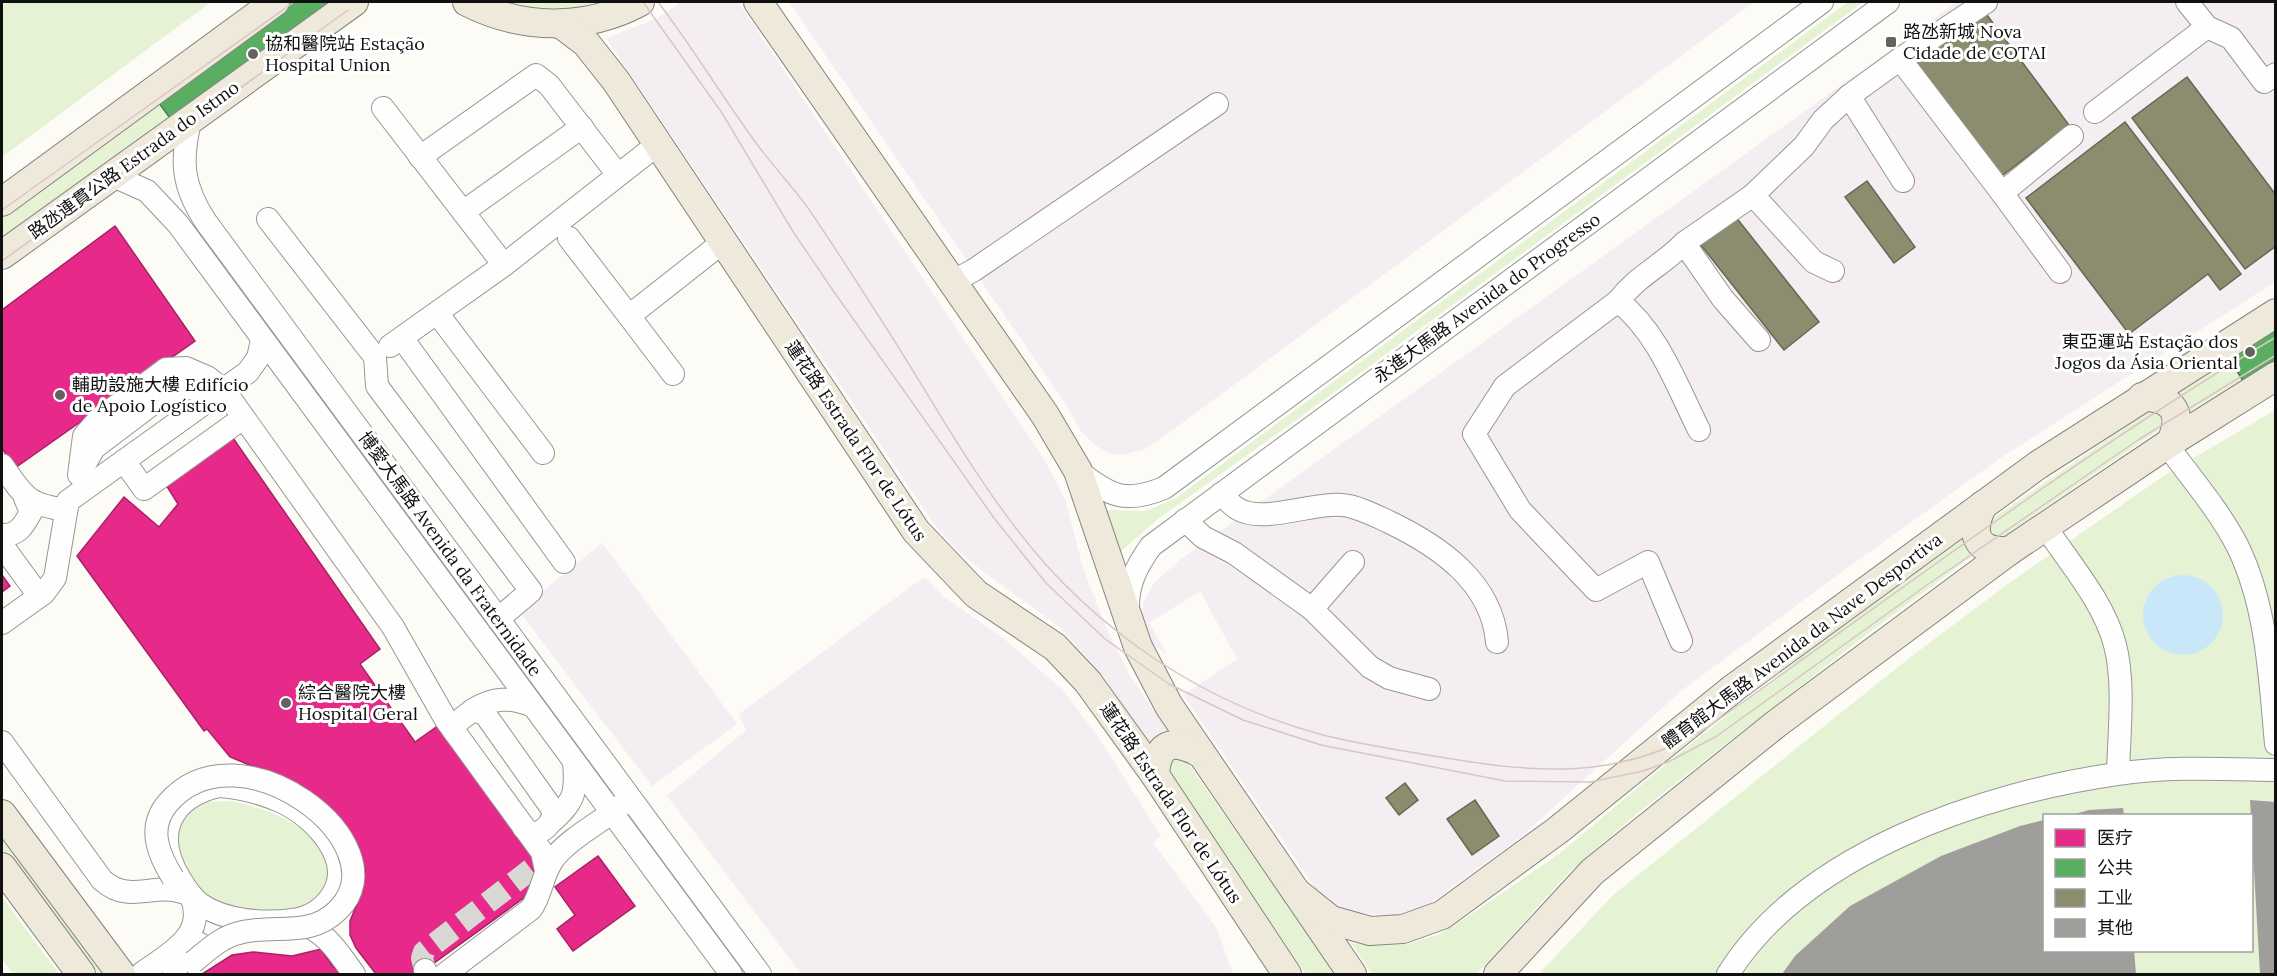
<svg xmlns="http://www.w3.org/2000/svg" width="2277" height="976" font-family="Lora,'Noto Sans SC',serif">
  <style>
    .industrial { fill: #f4eef2 }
    .green { fill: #e5f3d4; fill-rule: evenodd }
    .water { fill: #cae7f9 }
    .health { fill: #e7298a; stroke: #a62265; stroke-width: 1.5 }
    .public { fill: #5aae61; stroke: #447f49; stroke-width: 1.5 }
    .industry { fill: #8c8c6e; stroke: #676752; stroke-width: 1.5 }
    .building { fill: #a09e9b }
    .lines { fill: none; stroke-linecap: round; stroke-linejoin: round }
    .minor-tunnel { stroke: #d9d8d4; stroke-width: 22; stroke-dasharray: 22 11; stroke-linecap: butt }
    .minor-casing { stroke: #969694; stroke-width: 24 }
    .major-casing { stroke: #848381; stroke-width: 30 }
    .minor { stroke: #fffefe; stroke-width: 22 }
    .major { stroke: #eee9da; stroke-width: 28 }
    .tram { stroke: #dac5c5; stroke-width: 1.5 }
    .minor-bridge-casing { stroke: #969694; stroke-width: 24; stroke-linecap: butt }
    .minor-bridge { stroke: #fffefe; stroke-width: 22 }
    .poi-dot { fill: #636260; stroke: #fff; stroke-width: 2 }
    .labels { text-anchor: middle; stroke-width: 6; stroke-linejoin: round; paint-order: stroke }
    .poi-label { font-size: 18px; fill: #101010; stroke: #fff; text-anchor: start }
    .street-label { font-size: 18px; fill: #101010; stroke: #fff }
  </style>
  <rect width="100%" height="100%" fill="#fcfbf6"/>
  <!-- industrial -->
  <g class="industrial">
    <polygon points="681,2 738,2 1044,459 1065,499 1083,568 1106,627 1130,676 1168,731 1150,745 1107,681 1061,628 989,576 960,553 934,524 606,38 656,19"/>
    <polygon points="789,2 1754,2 1159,440 1145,449 1126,454 1110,454 1095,445 1080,430 1067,406"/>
    <polygon points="1957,2 2275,2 2275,282 2002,457 1832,579 1681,691 1522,836 1429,904 1395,915 1357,913 1324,901 1183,695 1237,659 1200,591 1149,623 1167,654 1150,643 1141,625 1143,603 1154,583 1180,560"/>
    <polygon points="602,543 737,724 652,786 519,611"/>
    <polygon points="924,577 943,596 1003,638 1062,689 1097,735 1161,836 1153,843 1217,929 1233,974 801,974 667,796 746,730 739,714"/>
  </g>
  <!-- green -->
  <g class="green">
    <polygon points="2,2 211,2 2,157"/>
    <polygon points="288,2 344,2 2,247 2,211"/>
    <polygon points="495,2 615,2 549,12"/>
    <polygon points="1848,2 1863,2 1306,413 1158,519 1118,554 1105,510 1146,511 1176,498"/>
    <polygon points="2275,332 2275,359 2185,414 2173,394"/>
    <polygon points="2159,407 2163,427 2001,538 1994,539 1987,526 1989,521 2151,409"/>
    <path d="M 2275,410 L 2275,974 L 1539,974 L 1613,895 L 1908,659 L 2012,581 L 2165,475 ZM 2044,816 L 2252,816 L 2252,950 L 2044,950 Z"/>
    <polygon points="1968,534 1978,552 1862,638 1640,811 1569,872 1477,974 1372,974 1351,943 1379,946 1408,944 1440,934 1476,911 1559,854 1678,754 1854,616"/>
    <polygon points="1183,756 1336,974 1306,974 1165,769 1166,758"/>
    <path d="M 230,801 C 273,809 327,830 330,880 L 308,909 C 278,913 240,916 213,899 C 185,882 162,837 191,810 C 201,800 217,802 230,801 Z"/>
    <polygon points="2,832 107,974 92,974 2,852"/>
    <polygon points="2,897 59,974 13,974 2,959"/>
  </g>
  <!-- water -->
  <circle class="water" cx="2183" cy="615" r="40"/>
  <!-- health -->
  <g class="health">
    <polygon points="115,226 195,341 15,468 2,448 2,310"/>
    <polygon points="233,438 380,649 360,664 415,742 439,725 533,857 534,867 530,890 532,892 419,974 376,974 356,948 350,935 350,921 362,892 365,870 359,848 345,824 327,805 301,786 230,757 207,729 204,731 77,556 124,497 159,527 178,504 166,485"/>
    <polygon points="2,575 10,586 2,592"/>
    <polygon points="598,856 635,906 573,951 557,929 575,915 555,887"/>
    <polygon points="321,949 333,967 337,968 342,974 202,974 232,955 253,952 292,956"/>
  </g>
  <!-- public -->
  <g class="public">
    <polygon points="282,2 334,2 183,136 153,95"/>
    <polygon points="2276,306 2276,387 2255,400 2218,341"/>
  </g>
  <!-- industry -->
  <g class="industry">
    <polygon points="1984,11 2069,125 1999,178 1914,64"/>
    <polygon points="2187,77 2276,195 2276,246 2245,269 2132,118"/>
    <polygon points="2125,122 2241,274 2220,290 2208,274 2129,334 2026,198"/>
    <polygon points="1867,181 1915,247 1894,263 1845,197"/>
    <polygon points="1735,216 1819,322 1784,350 1700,244"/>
    <polygon points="1405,783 1418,800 1399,815 1386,798"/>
    <polygon points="1475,800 1499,836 1472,855 1447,819"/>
  </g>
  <!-- building -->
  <g class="building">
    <polygon points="2250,800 2276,802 2276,974 2260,974"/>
    <polygon points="2123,808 2124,816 2068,816 2089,810"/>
    <polygon points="2044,820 2044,950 2134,950 2136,974 1782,974 1795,956 1850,906 1941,856 2020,826"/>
  </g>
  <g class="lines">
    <!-- minor-tunnel -->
    <polyline class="minor-tunnel" points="425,970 422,958 424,952 534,867"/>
    <defs>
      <g id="minor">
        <polyline points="1986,2 1900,59 2002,193 2072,136"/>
        <polyline points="2207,27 2231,38 2264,82 2276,74"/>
        <polyline points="1849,96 1903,181"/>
        <polyline points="383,108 504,265 658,144"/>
        <polyline points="2095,112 2207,27 2187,2"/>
        <path d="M 191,118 C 180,160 182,186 206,222 L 760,974"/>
        <polyline points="420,157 536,75 549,85 618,175"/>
        <polyline points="111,175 147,191 178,224 731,974"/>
        <polyline points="2002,193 2060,272"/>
        <polyline points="1753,195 1684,243 1723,299 1759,340"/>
        <polyline points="463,212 582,127"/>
        <polyline points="268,219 375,357 377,386 531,591 498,619"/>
        <polyline points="569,238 629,316 723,242"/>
        <path d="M 1684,243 C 1663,265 1638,275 1618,301 C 1658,332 1677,386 1699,430"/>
        <polyline points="1833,271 1814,262 1753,195 1804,146 1823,120 1849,96 1900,59"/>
        <polyline points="952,282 974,270 1217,104"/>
        <polyline points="1618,301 1505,386 1474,434 1520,510 1596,590 1648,562 1681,641"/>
        <polyline points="437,313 543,453"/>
        <polyline points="629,316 673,374"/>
        <polyline points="402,338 564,562"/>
        <polyline points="390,346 504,265"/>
        <path d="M 2167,445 C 2191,478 2219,510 2238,547 C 2267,607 2270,678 2276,744"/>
        <polyline points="124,461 144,489 243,418"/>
        <path d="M 2,465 C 25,497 26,504 66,510"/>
        <polyline points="83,467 94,448 168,392 188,388 224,390"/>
        <path d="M 1078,471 C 1110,496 1125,504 1164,488 L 1822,2"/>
        <polyline points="79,475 84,436 100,418 166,369 186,368 207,377 224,390 393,627 446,720 542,852 546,871"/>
        <path d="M 1221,494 C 1227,499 1232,506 1238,509 C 1263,524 1313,502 1342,505 C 1357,506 1376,516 1389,522 C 1439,546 1492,582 1497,642"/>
        <polyline points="1185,520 1203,537 1234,553 1312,609 1370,667 1389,678 1429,689"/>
        <path d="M 2045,526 C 2069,563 2104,602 2115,645 C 2125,683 2119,734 2118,773"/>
        <path d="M 2,535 C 18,536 24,525 31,512 L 25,498"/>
        <polyline points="2,545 39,596"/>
        <polyline points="1312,609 1353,562"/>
        <path d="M 1128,611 C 1127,585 1136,567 1151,546 L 1888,2"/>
        <polyline points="2,623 44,593 55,578 68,501 248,372 258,358 262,340"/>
        <path d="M 473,710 C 493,697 511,697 533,706"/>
        <path d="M 454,731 L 456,723 L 473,710 L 485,714 L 553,810 C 555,822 543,833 532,834 L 524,828"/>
        <path d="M 2,742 L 102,880 C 129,904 151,883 182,892"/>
        <path d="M 218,786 C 240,787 261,793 280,801 C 314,816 357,861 331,897 C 322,910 308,918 293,920 C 263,924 225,921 200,904 C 191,897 186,889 180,879 C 153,835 169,798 218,786 Z"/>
        <path d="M 550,823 C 574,802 577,794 574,762"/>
        <path d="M 295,921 C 326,931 336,949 354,974"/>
        <polyline points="425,970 427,974"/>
        <polyline points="174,972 184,957 200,944"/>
        <path d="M 141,974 C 168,954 208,936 191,896 L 185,893"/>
        <path d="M 445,974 L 531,909 C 542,894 542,874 554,858 C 572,836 602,822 624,803"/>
        <path d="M 1728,974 C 1804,853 1983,793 2117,774 C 2169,766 2223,769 2276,770"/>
      </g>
      <g id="major">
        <path d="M 467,2 C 522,30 586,31 640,2"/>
        <polyline points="758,2 1045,415 1078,471 1138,647 1169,706 1352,974"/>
        <polyline points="561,24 586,43 616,81 916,531 976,594 1055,647 1088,682 1155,775 1287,974"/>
        <polyline points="2,202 275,2"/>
        <polyline points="2,255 354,2"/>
        <path d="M 2142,397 C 2173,397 2184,413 2171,442"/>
        <path d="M 1983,505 C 1969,532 1975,553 2009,551"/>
        <path d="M 1155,775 C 1157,744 1171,738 1198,752"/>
        <polyline points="2,814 121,974"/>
        <polyline points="2,867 81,974"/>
        <polyline points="1296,892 1331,920 1370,931 1403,929 1442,915 1558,830 1735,687 2038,465 2276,313"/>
        <polyline points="1498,974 1592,872 1776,724 2009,551 2171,442 2276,376"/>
      </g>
    </defs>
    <!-- minor casing -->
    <use href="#minor" class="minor-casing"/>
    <!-- major casing -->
    <use href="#major" class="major-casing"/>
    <!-- minor -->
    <use href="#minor" class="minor"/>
    <!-- major -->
    <use href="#major" class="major"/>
    <!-- tram -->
    <g class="tram">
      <polyline points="643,2 722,113 792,230 832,289 994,518 1046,583 1105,639 1169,684 1243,720 1321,745 1505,781 1590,782 1643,771 1668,762 1717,736 1927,585 2138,440 2276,355"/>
      <path d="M 658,2 C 694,49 724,100 759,147 C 775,168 793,187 808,208 C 832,243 855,279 878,315 C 923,384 962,457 1012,523 C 1088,626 1199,702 1323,735 C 1359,744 1397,750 1434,756 C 1533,773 1618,782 1708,727 C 1896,594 2078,455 2276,337"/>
      <polyline points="2,210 294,2"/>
      <polyline points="2,261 348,10"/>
    </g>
    <defs>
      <path id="minor-bridge" d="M 173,878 C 158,854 147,827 168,803 C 239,720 404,845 338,910 C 309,939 274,923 239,933 C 221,937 207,951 193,962"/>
    </defs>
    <!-- minor-bridge casing -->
    <use href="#minor-bridge" class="minor-bridge-casing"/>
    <!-- minor-bridge -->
    <use href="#minor-bridge" class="minor-bridge"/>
  </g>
  <!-- markers -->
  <g class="poi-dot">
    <rect x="1885" y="36" width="12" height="12" rx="3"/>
    <circle cx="253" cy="54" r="6"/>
    <circle cx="2250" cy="352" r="6"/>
    <circle cx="60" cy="395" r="6"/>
    <circle cx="286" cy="703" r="6"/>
  </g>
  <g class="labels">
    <!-- poi labels -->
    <g class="poi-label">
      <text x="1903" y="38">路氹新城 Nova<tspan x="1903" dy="21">Cidade de COTAI</tspan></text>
      <text x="265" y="50">協和醫院站 Estação<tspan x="265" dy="21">Hospital Union</tspan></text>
      <text x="2238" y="348" text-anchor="end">東亞運站 Estação dos<tspan x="2238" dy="21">Jogos da Ásia Oriental</tspan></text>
      <text x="72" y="391">輔助設施大樓 Edifício<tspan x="72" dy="21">de Apoio Logístico</tspan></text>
      <text x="298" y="699">綜合醫院大樓<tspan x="298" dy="21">Hospital Geral</tspan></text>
    </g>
    <!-- street labels -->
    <g class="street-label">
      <text transform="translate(134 160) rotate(-36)" y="6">路氹連貫公路 Estrada do Istmo</text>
      <text transform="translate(1487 298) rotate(-36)" y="6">永進大馬路 Avenida do Progresso</text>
      <text transform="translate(856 441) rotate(56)" y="6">蓮花路 Estrada Flor de Lótus</text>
      <text transform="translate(450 554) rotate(54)" y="6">博愛大馬路 Avenida da Fraternidade</text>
      <text transform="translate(1802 641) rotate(-37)" y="6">體育館大馬路 Avenida da Nave Desportiva</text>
      <text transform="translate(1171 803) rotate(56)" y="6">蓮花路 Estrada Flor de Lótus</text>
    </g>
  </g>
  <!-- border -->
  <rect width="2277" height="976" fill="none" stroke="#101010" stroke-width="6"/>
  <!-- legend -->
  <rect x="2043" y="814" width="210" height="138" fill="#ffffff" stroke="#9f9f9f" stroke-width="1.5"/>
  <rect x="2055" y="829" width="30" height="18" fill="#e7298a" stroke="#9f9f9f" stroke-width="1.5"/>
  <text x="2097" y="844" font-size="18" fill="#101010">医疗</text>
  <rect x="2055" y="859" width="30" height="18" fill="#5aae61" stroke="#9f9f9f" stroke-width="1.5"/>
  <text x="2097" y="874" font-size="18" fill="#101010">公共</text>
  <rect x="2055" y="889" width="30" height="18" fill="#8c8c6e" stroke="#9f9f9f" stroke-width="1.5"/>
  <text x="2097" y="904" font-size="18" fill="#101010">工业</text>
  <rect x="2055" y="919" width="30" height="18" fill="#a09e9b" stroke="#9f9f9f" stroke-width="1.5"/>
  <text x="2097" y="934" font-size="18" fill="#101010">其他</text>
</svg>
